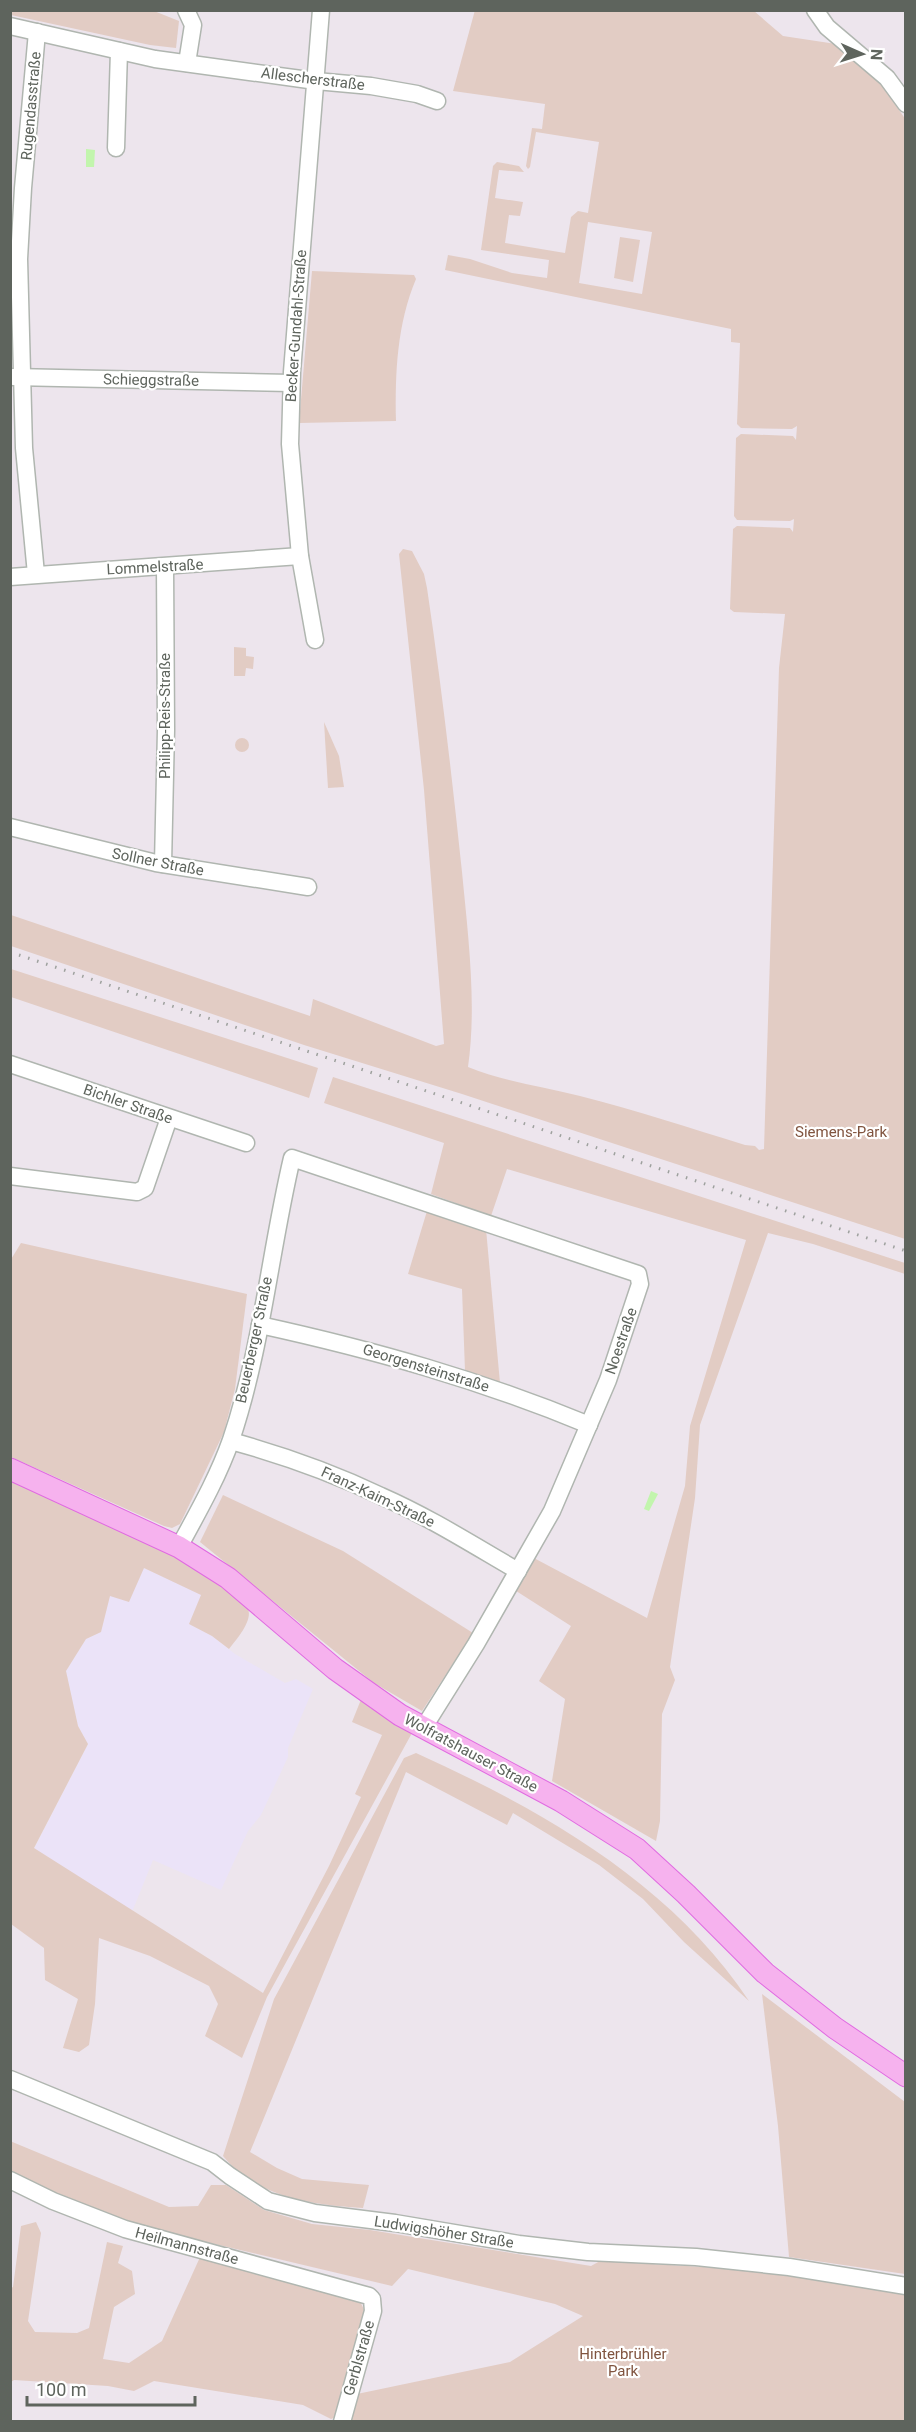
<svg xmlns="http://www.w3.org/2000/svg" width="916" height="2432" font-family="Roboto,sans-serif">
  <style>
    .medical { fill: #ebe3f8 }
    .green { fill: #e2ccc4; fill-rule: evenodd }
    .water { fill: #c2f5ad }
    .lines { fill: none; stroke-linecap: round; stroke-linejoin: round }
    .minor-casing { stroke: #b0b6b0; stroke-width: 19 }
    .major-casing { stroke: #e06ae1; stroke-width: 23 }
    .minor { stroke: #fff; stroke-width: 16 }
    .major { stroke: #f6b2ee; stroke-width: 21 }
    .rail { stroke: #9ea19e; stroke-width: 3; stroke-dasharray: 1.5 8; stroke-linecap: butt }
    .labels { text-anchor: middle; stroke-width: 4.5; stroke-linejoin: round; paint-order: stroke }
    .street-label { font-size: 15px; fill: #5e645d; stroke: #fff }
    .park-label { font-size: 15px; fill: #80543f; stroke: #fff }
  </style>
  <rect width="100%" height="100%" fill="#ede5ed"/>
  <!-- medical -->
  <polygon class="medical" points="144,1568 202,1595 189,1624 212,1636 235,1654 285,1683 296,1679 313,1689 288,1748 288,1757 261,1815 248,1831 221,1890 153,1860 132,1912 34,1849 88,1744 78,1726 66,1671 86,1639 101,1632 110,1595"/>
  <!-- green -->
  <g class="green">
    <polygon points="11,10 154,11 179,21 176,48 150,45 11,15"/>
    <path d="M 475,10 L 754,11 L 783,36 L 836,44 L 873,73 L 906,120 L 905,1239 L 462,1094 L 304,1045 L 11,946 L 11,915 L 310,1016 L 313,999 L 436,1046 L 444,1044 L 424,790 L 399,554 L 403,549 L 412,551 L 424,574 L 427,588 C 441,682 452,777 462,872 C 468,935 477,1004 468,1067 C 505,1082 542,1086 580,1096 C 636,1110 690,1128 745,1145 L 755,1146 L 759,1150 L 764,1149 L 779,668 L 785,614 L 734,612 L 730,609 L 733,529 L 737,526 L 790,528 L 793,532 L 794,519 L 790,521 L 737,520 L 734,516 L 736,438 L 741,434 L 793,436 L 796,440 L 797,426 L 792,429 L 741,428 L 737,424 L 740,343 L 731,342 L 731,329 L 445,270 L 448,255 L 470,259 L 512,273 L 547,278 L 549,260 L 481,250 L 493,166 L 497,162 L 519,166 L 524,172 L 499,170 L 495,198 L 523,202 L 520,216 L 509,215 L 505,243 L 565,253 L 571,217 L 578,211 L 588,213 L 599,142 L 536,132 L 530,167 L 528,169 L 526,166 L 532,128 L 542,129 L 545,104 L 453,91 ZM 588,222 L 652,232 L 642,294 L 579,283 Z"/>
    <polygon points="620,237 640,240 633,282 614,278"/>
    <path d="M 312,271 L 414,275 L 416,279 C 397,324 395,373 396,421 L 299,423 Z"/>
    <polygon points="234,647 246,648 246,656 254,657 253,669 246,668 245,676 234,676"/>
    <polygon points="324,722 339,756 344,787 328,788"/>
    <circle cx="242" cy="745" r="7"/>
    <polygon points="11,969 318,1068 309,1098 11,997"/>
    <polygon points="333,1077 905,1263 905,1274 813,1244 768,1233 700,1425 695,1498 670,1667 675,1680 662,1714 660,1821 656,1841 552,1781 565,1699 539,1681 571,1626 513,1589 532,1557 647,1618 685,1486 690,1426 746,1240 507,1169 491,1216 431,1194 444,1143 324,1103"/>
    <polygon points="427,1211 486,1229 500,1383 465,1371 462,1289 408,1274"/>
    <polygon points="21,1243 247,1294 235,1389 224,1432 180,1524 172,1528 164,1526 11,1457 10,1261"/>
    <path d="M 11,1477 C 85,1511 166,1541 231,1594 C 236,1598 245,1603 248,1609 C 253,1621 236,1640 229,1649 L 212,1636 L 189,1624 L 201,1595 L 144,1568 L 129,1602 L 110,1596 L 101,1632 L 86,1639 L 66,1671 L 78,1726 L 88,1744 L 34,1848 L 263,1993 L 329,1866 L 361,1797 L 355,1794 L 382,1735 L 352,1722 L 362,1697 L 412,1733 L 267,1997 L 242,2058 L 205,2036 L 218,2004 L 209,1986 L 150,1956 L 99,1938 L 95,2004 L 89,2045 L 79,2052 L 63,2048 L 78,1999 L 45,1980 L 44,1948 L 11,1924 Z"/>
    <polygon points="223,1495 343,1551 473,1633 422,1711 374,1683 200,1542"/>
    <path d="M 416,1753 C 542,1810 671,1883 749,2001 L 684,1942 L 643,1899 L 599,1865 L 513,1813 L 507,1825 L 406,1772 L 250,2152 L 277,2168 L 302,2179 L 369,2185 L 363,2208 C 312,2205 258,2198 223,2156 L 274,1999 L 404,1758 Z"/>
    <polygon points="762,1994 905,2102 905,2274 789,2257 778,2126"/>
    <polygon points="10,2141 169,2207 198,2206 211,2185 226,2185 264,2210 312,2224 370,2230 591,2266 600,2261 788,2272 905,2291 905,2421 349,2421 357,2394 510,2362 583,2316 555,2304 408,2269 392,2286 139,2226 80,2205 11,2172"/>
    <polygon points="36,2222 41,2233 28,2321 35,2332 77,2333 89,2328 107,2242 123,2246 118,2263 132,2271 135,2294 114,2307 103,2359 129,2363 162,2341 201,2255 360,2301 365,2312 338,2416 331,2419 303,2405 154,2381 134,2391 108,2386 14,2380 11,2382 10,2289 13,2287 21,2226"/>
  </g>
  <!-- water -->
  <g class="water">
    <polygon points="86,149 95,150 94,167 86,167"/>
    <polygon points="651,1491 658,1494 649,1511 644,1509"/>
  </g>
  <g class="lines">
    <defs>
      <g id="minor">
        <polyline points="186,10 193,25 187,63"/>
        <polyline points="815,10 827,27 887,78 906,104"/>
        <polyline points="10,26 155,59 316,81 371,86 417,94 437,101"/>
        <polyline points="116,148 119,51"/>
        <polyline points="13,377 291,383"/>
        <polyline points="36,574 24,448 19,259 23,188 37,32"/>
        <polyline points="10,577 300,556"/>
        <polyline points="315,640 300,556 290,444 292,372 321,10"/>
        <polyline points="10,827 156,863 308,887"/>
        <polyline points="163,864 166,730 165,567"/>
        <polyline points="10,1064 246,1143"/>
        <polyline points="10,1176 137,1192 145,1188 169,1118"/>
        <path d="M 260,1325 C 374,1350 480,1380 589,1425"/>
        <path d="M 231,1441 C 282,1455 333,1473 381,1496 C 429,1517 473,1545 518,1571"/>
        <path d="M 179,1547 C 198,1512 218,1477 231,1440 C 262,1348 270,1251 292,1158 L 638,1274 L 640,1284 L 608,1380 L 552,1511 L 476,1644 L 424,1727"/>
        <polyline points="10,2079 212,2162 230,2176 268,2201 315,2213 395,2223 519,2244 588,2252 696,2257 789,2267 906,2286"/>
        <polyline points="10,2180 53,2201 125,2229 369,2296 372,2299 373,2311 342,2422"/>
      </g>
      <polyline id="major" points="10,1469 179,1547 228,1578 335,1669 400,1715 561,1801 637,1849 686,1894 765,1973 835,2028 906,2076"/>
    </defs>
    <!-- minor casing -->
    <use href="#minor" class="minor-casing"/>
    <!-- major casing -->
    <use href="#major" class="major-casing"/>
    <!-- minor -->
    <use href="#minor" class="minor"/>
    <!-- major -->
    <use href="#major" class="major"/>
    <!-- rail -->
    <polyline class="rail" points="10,952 906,1251"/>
  </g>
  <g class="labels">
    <!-- street labels -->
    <g class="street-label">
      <text transform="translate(313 79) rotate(7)" y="5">Allescherstraße</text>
      <text transform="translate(31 106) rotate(-85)" y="5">Rugendasstraße</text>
      <text transform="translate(296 326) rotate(-86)" y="5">Becker-Gundahl-Straße</text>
      <text transform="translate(151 380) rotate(1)" y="5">Schieggstraße</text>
      <text transform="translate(155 567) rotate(-3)" y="5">Lommelstraße</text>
      <text transform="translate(165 716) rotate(-90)" y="5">Philipp-Reis-Straße</text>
      <text transform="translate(158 862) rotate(11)" y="5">Sollner Straße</text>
      <text transform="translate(128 1104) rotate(19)" y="5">Bichler Straße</text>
      <text transform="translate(254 1340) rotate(-78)" y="5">Beuerberger Straße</text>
      <text transform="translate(621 1341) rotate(-71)" y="5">Noestraße</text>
      <text transform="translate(426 1368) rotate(17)" y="5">Georgensteinstraße</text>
      <text transform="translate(378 1497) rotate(25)" y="5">Franz-Kaim-Straße</text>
      <text transform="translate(471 1753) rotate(28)" y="5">Wolfratshauser Straße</text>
      <text transform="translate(444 2232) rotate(9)" y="5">Ludwigshöher Straße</text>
      <text transform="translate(187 2246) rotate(15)" y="5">Heilmannstraße</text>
      <text transform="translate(359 2358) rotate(-74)" y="5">Gerblstraße</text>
    </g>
    <!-- park labels -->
    <g class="park-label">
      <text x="841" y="1137">Siemens-Park</text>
      <text x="623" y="2359">Hinterbrühler<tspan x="623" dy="17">Park</tspan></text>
    </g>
  </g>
  <!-- border -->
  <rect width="916" height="2432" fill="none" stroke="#5e645d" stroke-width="24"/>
  <!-- north arrow -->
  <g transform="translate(862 54) rotate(93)" stroke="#ffffff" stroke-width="4.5" paint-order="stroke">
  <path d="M0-4.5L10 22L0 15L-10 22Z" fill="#5e645d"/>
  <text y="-9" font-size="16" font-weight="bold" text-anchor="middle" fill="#5e645d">N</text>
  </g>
  <!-- scale -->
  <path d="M27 2396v9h168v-9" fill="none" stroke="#5e645d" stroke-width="3"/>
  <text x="36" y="2396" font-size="18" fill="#5e645d" stroke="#ffffff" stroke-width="4.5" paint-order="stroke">100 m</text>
</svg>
